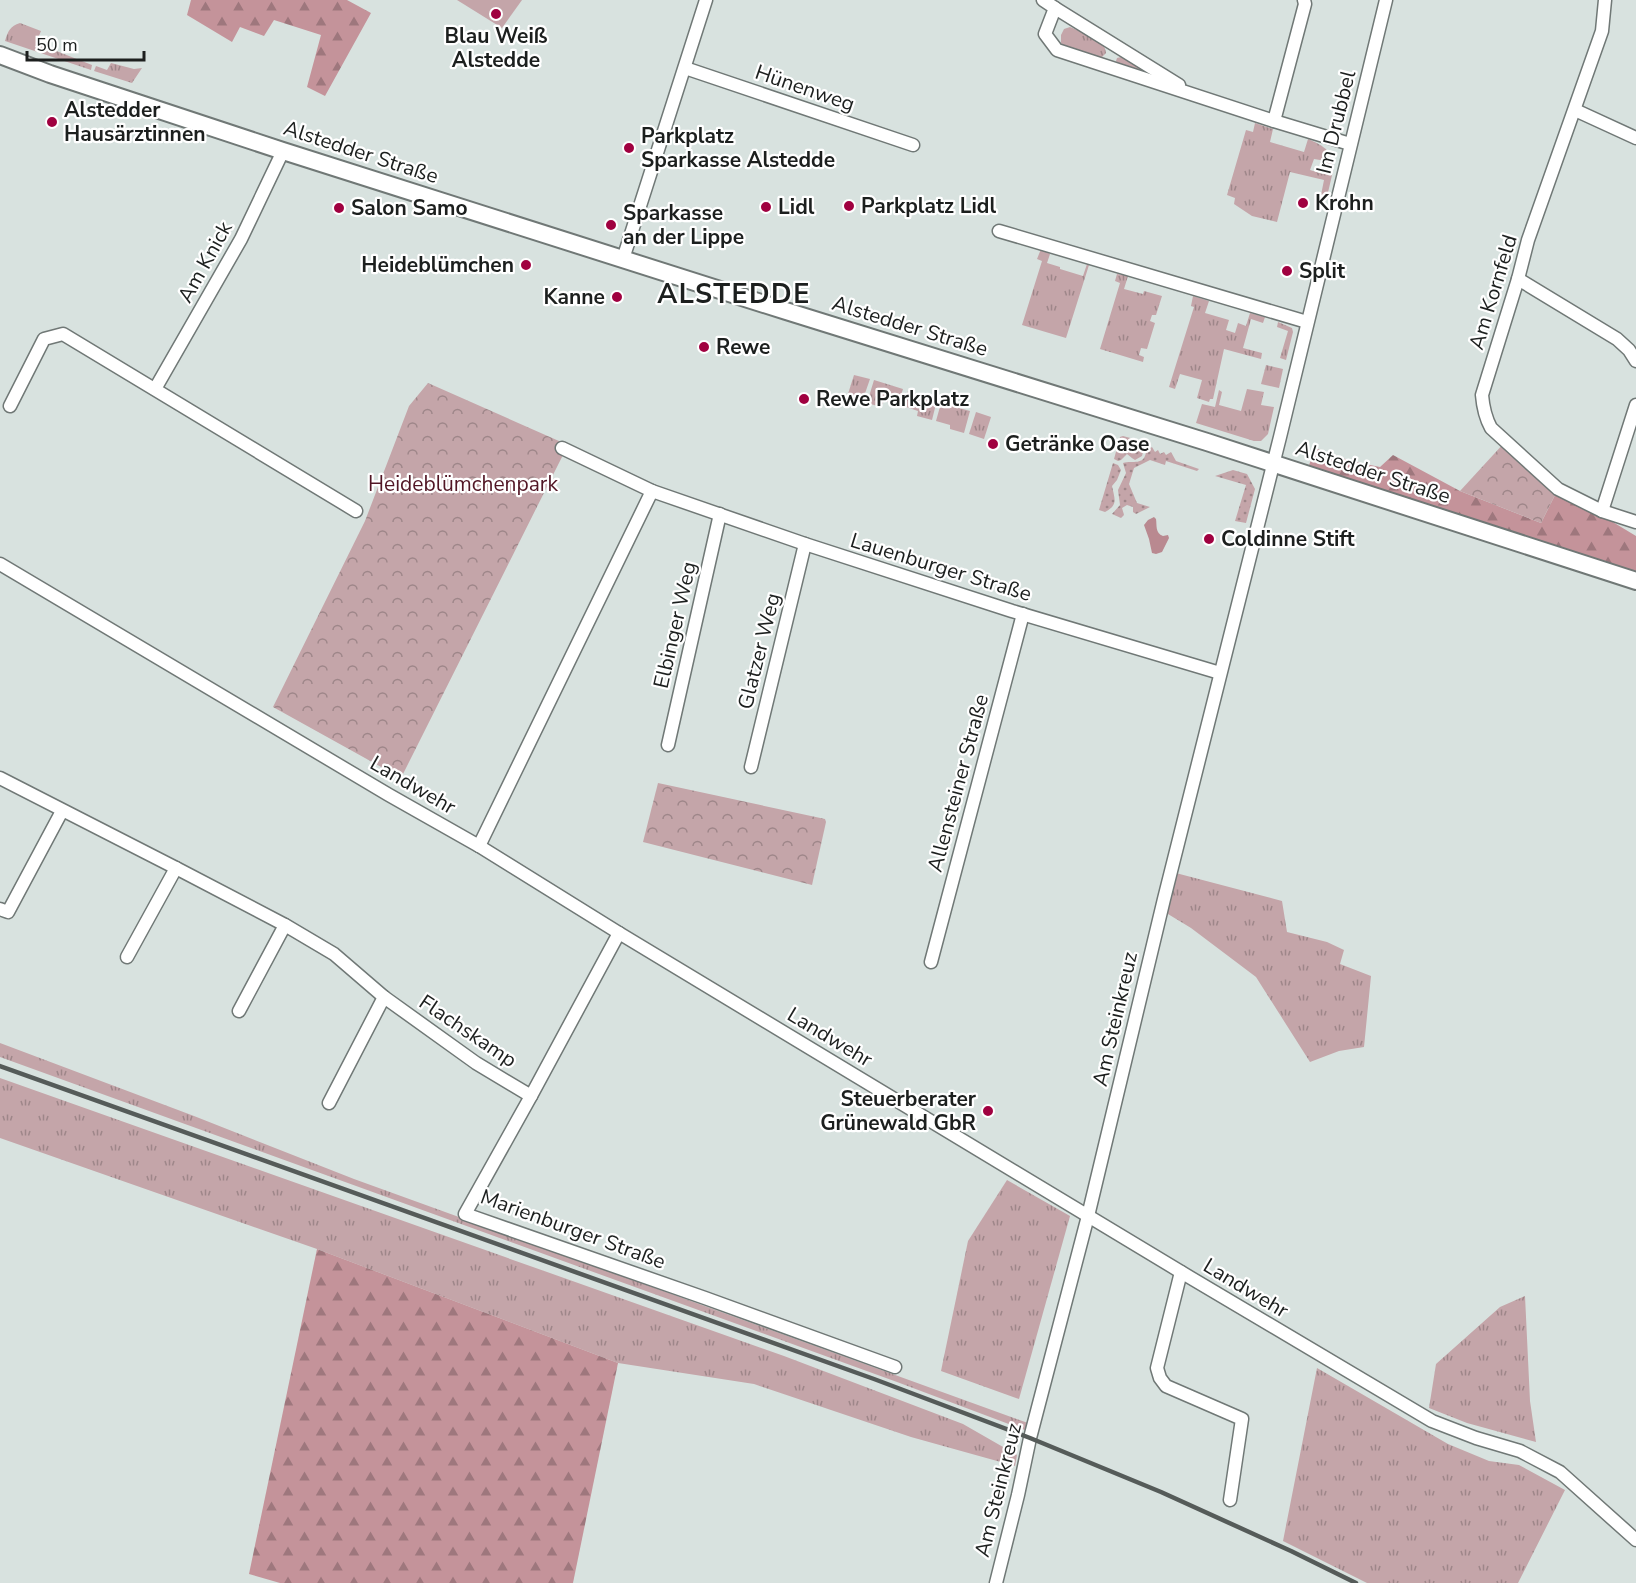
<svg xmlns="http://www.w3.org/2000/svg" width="1636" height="1583" font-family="'Nunito Sans',sans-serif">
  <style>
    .grass { fill: url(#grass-tufts) }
    .forest { fill: url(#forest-firs) }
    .park { fill: url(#park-crowns) }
    .garden { fill: url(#garden-dots) }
    .pitch { fill: #c4a5a9 }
    .water { fill: #b98990 }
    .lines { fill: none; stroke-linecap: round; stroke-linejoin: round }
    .street-casing { stroke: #707876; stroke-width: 15 }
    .secondary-casing { stroke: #707876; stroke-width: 20 }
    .street { stroke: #fff; stroke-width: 12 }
    .secondary { stroke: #fff; stroke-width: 16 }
    .rail { stroke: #555b59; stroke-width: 4.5 }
    .poi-dot { fill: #a00140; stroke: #fff; stroke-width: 2 }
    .labels { text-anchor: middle; stroke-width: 4.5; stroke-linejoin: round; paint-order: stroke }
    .poi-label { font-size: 21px; font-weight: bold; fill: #1c1f1e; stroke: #fff; text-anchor: start }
    .street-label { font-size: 21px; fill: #1c1f1e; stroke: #fff }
    .park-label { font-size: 21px; fill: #511524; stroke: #fff }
    .district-label { font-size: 27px; font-weight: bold; letter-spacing: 1.5px; fill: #1c1f1e; stroke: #fff }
  </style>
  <defs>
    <pattern id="grass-tufts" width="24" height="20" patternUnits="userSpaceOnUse" patternTransform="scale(1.5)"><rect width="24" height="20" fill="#c4a5a9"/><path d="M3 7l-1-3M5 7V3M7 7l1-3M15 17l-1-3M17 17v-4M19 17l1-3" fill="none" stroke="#9e8689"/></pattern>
    <pattern id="forest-firs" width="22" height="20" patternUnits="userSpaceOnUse" patternTransform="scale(1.5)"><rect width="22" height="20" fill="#c4939a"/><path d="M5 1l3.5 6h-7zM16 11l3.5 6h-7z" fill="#9e777d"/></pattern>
    <pattern id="park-crowns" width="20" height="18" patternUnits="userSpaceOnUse" patternTransform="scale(1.5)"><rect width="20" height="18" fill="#c4a5a9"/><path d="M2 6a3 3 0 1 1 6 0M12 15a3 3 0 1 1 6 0" fill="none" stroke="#9e8689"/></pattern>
    <pattern id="garden-dots" width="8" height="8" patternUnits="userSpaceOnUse" patternTransform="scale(1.5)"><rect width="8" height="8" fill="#c4a5a9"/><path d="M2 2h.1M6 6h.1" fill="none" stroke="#9e8689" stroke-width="1.8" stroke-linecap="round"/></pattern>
  </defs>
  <rect width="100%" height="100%" fill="#d8e2df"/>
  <!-- grass -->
  <g class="grass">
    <path d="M 20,23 L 41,31 L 36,43 L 92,65 L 91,70 L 5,41 C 8,31 10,26 20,23 Z"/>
    <path d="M 1070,27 C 1083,33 1105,38 1106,53 L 1102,57 L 1098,58 L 1066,48 L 1061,43 L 1061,35 L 1064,29 Z"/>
    <polygon points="1121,57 1143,69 1143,72 1119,66 1116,61 1117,58"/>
    <polygon points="111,63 134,69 142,68 132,83 94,71 96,66 107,70"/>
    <path d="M 1255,123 L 1273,129 L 1270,142 L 1304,152 L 1308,139 C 1322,145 1334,151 1333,168 L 1326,167 L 1326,161 L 1314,159 L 1310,170 L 1323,174 L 1325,170 L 1333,171 L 1326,201 L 1320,200 L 1324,180 L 1290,172 L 1277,222 L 1252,216 L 1234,204 L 1235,198 L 1227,195 L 1246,130 L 1253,132 Z"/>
    <polygon points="1041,249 1050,254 1047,263 1060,267 1060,269 1083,276 1087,264 1089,265 1066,338 1022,325 1042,261 1037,259"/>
    <polygon points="1117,274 1128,276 1124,289 1143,294 1144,291 1162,296 1156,315 1152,315 1150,321 1155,323 1147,349 1141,348 1139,355 1144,357 1143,362 1100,349 1120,283 1115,281"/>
    <polygon points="1193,296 1209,301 1205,313 1229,320 1226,330 1235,333 1238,323 1246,326 1250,313 1265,317 1263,323 1251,319 1243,348 1262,353 1261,359 1224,349 1213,399 1210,399 1209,402 1197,398 1202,380 1180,374 1175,389 1169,387 1194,307 1191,306"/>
    <polygon points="1278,322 1292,328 1293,332 1286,360 1280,358 1288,331 1277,327"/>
    <polygon points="1266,365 1283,369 1279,388 1261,384"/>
    <polygon points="854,375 870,379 862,402 847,397"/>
    <polygon points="874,380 903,389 898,405 884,401 881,407 867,403"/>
    <polygon points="1247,389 1264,392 1261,405 1274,407 1268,434 1261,441 1254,441 1196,423 1202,404 1215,407 1219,390 1222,392 1219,405 1241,411"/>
    <polygon points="908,391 937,400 932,420 917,416 918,411 903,406"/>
    <polygon points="941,403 970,411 964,433 950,429 950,425 936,421"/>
    <polygon points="976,412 991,417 984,439 969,434"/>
    <polygon points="1172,872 1282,901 1287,932 1327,942 1344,950 1340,964 1371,976 1364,1047 1339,1051 1310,1062 1256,977 1191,928 1163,911"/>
    <polygon points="0,1043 194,1116 354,1179 1028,1423 1025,1430 897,1382 0,1057"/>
    <polygon points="0,1078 784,1356 963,1424 1017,1455 1015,1466 911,1437 754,1384 618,1363 317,1249 0,1138"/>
    <polygon points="1007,1180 1070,1216 1019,1399 941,1371 968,1241"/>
    <polygon points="1525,1296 1530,1401 1536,1442 1467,1423 1429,1408 1436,1364 1500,1307"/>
    <polygon points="1317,1368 1448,1444 1489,1461 1519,1465 1565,1490 1518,1583 1367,1583 1283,1541"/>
  </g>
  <!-- forest -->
  <g class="forest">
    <polygon points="191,0 347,0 371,13 325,96 307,87 321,35 274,20 264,36 240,27 232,42 187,15"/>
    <polygon points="1315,448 1351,461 1380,467 1393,455 1460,491 1541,523 1558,489 1636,536 1636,581 1306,474"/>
    <polygon points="317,1249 618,1363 573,1583 280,1583 249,1574"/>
  </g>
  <!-- park -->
  <g class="park">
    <polygon points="428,383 568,445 401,778 273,707 365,521 409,406"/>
    <polygon points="1505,442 1558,489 1541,523 1460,491"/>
    <polygon points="658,783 825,819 826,822 812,885 643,842"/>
  </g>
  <!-- garden -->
  <g class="garden">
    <path d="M 1123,436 L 1145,442 L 1149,449 L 1152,447 L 1155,452 L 1158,450 L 1160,454 L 1164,452 L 1166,455 L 1171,452 L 1176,461 L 1199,469 L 1197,471 L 1166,461 L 1165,465 L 1150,460 L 1134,468 L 1129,484 L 1137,503 L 1150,507 L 1136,514 L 1133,512 L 1133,507 L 1127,505 L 1122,508 L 1124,515 L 1121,518 L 1112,514 L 1120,505 L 1118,490 L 1126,473 L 1123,463 C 1133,460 1144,466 1146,452 L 1143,452 L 1142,456 L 1135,460 L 1132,458 L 1127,454 L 1121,460 L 1118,461 L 1114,459 L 1120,437 Z"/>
    <path d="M 1113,463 L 1118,465 L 1121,470 L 1117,480 L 1112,486 C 1115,500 1118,505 1105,512 L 1099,510 Z"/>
    <polygon points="1233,470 1247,474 1255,489 1246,523 1235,521 1246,485 1215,476"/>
  </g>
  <!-- pitch -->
  <polygon class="pitch" points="457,0 522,0 502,28"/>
  <!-- water -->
  <path class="water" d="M 1154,517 L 1156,519 C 1157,525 1155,533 1163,536 L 1168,535 L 1169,538 L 1162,552 L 1156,554 L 1152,553 L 1149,539 L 1144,525 L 1148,520 Z"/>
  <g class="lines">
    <defs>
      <g id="street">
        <polyline points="1043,0 1055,8 1045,34 1057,50 1274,121 1350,144"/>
        <path d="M 1605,0 L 1602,31 L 1528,240 L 1518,279 L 1482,395 C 1483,407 1485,417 1491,428 L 1558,489 L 1602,511 L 1636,522"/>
        <polyline points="1055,8 1179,85"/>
        <polyline points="685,68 913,145"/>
        <polyline points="1575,110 1636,138"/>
        <polyline points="1274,121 1305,4 1304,0"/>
        <polyline points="999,231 1307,322"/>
        <polyline points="623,259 706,0"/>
        <polyline points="1518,279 1617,339 1629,350 1636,361"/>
        <polyline points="155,389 241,239 283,151"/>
        <polyline points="10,406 44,339 63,334 356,511"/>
        <polyline points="562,448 652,491 805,544 1012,611 1220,673"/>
        <polyline points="1602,511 1636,405"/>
        <polyline points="0,564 389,795 479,846 619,933 1181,1272 1432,1421 1476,1438 1520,1451 1560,1472 1636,1540"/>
        <polyline points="668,745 720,514"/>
        <polyline points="751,767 805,544"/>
        <polyline points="0,778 176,868 285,925 334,954 384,997 476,1063 531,1096"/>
        <polyline points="479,846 652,491"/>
        <polyline points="0,909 8,912 62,811"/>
        <polyline points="619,933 531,1096 465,1214 705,1298 895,1367"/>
        <polyline points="127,957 176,868"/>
        <polyline points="931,962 1023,614"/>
        <polyline points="239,1011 285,925"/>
        <polyline points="329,1103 384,997"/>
        <polyline points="1181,1272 1157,1368 1160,1378 1166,1386 1242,1419 1230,1500"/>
        <polyline points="996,1583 1018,1495 1030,1438 1088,1216 1164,899 1280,437 1386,0"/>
      </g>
      <polyline id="secondary" points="0,55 50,74 283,151 786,311 1207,442 1636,581"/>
    </defs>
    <!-- street casing -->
    <use href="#street" class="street-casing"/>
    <!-- secondary casing -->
    <use href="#secondary" class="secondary-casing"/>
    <!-- street -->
    <use href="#street" class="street"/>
    <!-- secondary -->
    <use href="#secondary" class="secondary"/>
    <!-- rail -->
    <polyline class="rail" points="0,1066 874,1379 1030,1438 1161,1492 1291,1551 1356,1583"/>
  </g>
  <!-- markers -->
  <g class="poi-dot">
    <circle cx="496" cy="14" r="6"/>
    <circle cx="52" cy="122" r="6"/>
    <circle cx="629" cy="148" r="6"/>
    <circle cx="1303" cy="203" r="6"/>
    <circle cx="849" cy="206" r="6"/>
    <circle cx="766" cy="207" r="6"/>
    <circle cx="339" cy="208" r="6"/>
    <circle cx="611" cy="225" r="6"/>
    <circle cx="526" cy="265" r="6"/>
    <circle cx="1287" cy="271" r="6"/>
    <circle cx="617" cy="297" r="6"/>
    <circle cx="704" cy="347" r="6"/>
    <circle cx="804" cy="399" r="6"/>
    <circle cx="993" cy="444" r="6"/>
    <circle cx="1209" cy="539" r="6"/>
    <circle cx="988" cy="1111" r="6"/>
  </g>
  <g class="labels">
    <!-- poi labels -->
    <g class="poi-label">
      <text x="496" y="43" text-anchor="middle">Blau Weiß<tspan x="496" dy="24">Alstedde</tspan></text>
      <text x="64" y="117">Alstedder<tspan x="64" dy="24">Hausärztinnen</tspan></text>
      <text x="641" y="143">Parkplatz<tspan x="641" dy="24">Sparkasse Alstedde</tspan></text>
      <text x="1315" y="210">Krohn</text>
      <text x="861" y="213">Parkplatz Lidl</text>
      <text x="778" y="214">Lidl</text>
      <text x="351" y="215">Salon Samo</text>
      <text x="623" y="220">Sparkasse<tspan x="623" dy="24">an der Lippe</tspan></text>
      <text x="514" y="272" text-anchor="end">Heideblümchen</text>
      <text x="1299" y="278">Split</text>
      <text x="605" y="304" text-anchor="end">Kanne</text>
      <text x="716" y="354">Rewe</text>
      <text x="816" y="406">Rewe Parkplatz</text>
      <text x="1005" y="451">Getränke Oase</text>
      <text x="1221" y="546">Coldinne Stift</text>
      <text x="976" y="1106" text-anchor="end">Steuerberater<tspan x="976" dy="24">Grünewald GbR</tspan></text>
    </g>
    <!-- street labels -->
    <g class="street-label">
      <text transform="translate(805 88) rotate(19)" y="7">Hünenweg</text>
      <text transform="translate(1336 122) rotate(-76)" y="7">Im Drubbel</text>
      <text transform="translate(361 152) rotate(18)" y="7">Alstedder Straße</text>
      <text transform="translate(205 262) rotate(-61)" y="7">Am Knick</text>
      <text transform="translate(1493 292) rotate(-73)" y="7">Am Kornfeld</text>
      <text transform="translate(910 326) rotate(17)" y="7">Alstedder Straße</text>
      <text transform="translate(1373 472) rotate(18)" y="7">Alstedder Straße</text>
      <text transform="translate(941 567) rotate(17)" y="7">Lauenburger Straße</text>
      <text transform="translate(675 625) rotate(-77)" y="7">Elbinger Weg</text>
      <text transform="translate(759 651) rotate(-76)" y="7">Glatzer Weg</text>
      <text transform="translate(958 783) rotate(-75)" y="7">Allensteiner Straße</text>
      <text transform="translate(413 785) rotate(30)" y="7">Landwehr</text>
      <text transform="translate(1115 1019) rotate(-77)" y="7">Am Steinkreuz</text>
      <text transform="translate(468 1031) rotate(34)" y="7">Flachskamp</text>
      <text transform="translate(830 1037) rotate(31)" y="7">Landwehr</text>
      <text transform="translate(573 1229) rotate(20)" y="7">Marienburger Straße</text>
      <text transform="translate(1246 1288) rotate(31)" y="7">Landwehr</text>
      <text transform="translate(998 1490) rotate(-76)" y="7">Am Steinkreuz</text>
    </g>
    <!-- park labels -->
    <g class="park-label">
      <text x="463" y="491">Heideblümchenpark</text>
    </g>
    <!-- district labels -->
    <g class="district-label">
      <text x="734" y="303">ALSTEDDE</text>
    </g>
  </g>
  <!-- scale -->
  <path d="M27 51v9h117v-9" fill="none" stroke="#1c1f1e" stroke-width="3"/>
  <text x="36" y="51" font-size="18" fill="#1c1f1e" stroke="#ffffff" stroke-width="4.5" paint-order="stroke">50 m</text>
</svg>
